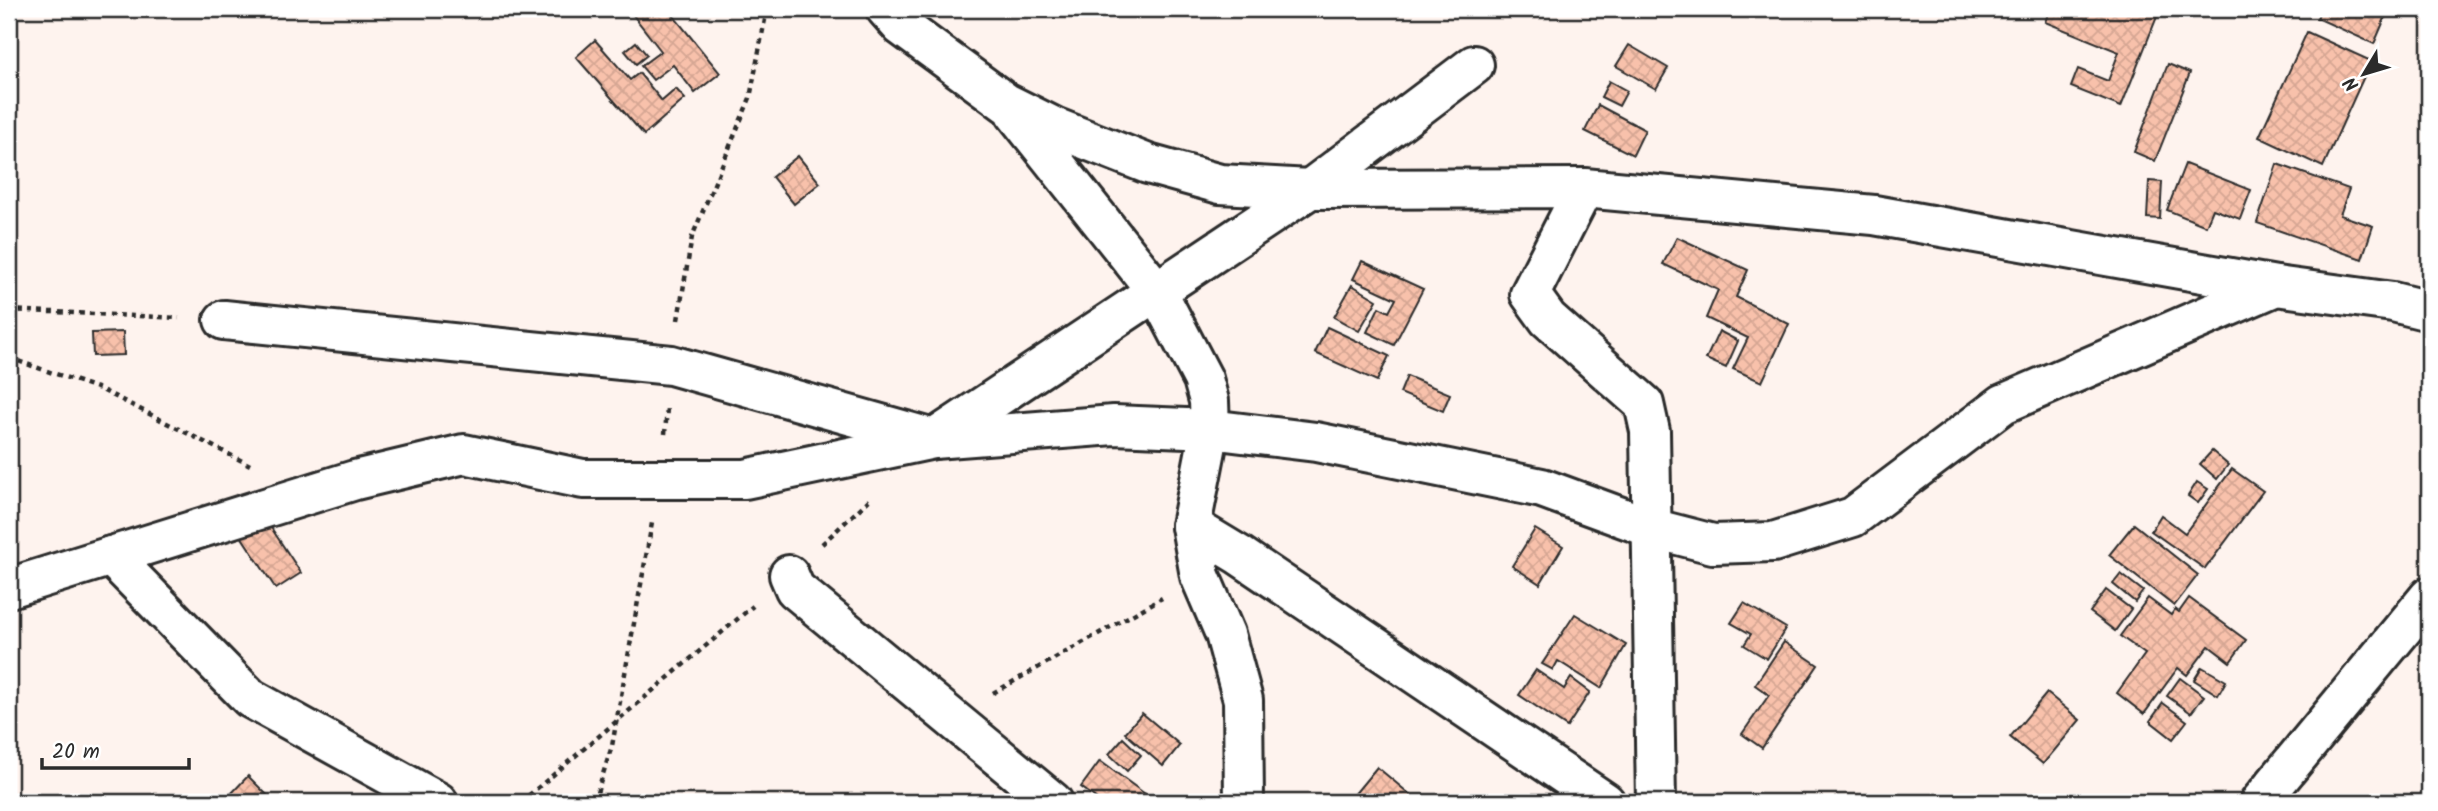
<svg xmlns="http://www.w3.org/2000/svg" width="2438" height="811" font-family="Kalam,sans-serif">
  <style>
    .building { fill: url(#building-cross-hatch); stroke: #2b2b2b; stroke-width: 2 }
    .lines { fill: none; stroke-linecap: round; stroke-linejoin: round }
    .minor-casing { stroke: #2b2b2b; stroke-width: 44 }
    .tertiary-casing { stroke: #2b2b2b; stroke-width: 44 }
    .path { stroke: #2b2b2b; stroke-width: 4.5; stroke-dasharray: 5 5; stroke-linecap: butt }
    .minor { stroke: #fff; stroke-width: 38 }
    .tertiary { stroke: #fff; stroke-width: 38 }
  </style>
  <defs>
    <pattern id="building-cross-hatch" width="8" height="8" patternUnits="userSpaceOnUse" patternTransform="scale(1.75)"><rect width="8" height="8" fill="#f8c1ab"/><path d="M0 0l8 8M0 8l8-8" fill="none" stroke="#d5a693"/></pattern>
  </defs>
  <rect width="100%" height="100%" fill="#fef3ee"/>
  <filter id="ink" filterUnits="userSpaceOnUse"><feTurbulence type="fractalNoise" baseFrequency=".0143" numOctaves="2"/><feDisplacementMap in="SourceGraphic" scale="14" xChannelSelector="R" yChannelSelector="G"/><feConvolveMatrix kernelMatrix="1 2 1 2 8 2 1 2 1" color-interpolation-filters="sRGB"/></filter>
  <g filter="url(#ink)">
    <!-- building -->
    <g class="building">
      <polygon points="618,9 668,9 720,73 695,93 673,65 653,80 641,66 661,51 629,10 623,15"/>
      <polygon points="2050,9 2160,9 2121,107 2071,87 2078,69 2108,81 2119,52 2045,22"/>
      <polygon points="2321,9 2389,9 2374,44 2317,18"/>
      <polygon points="2307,32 2371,61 2323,167 2259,137"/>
      <polygon points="595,40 630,80 639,73 662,101 676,89 685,99 644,135 576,57"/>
      <polygon points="636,42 647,55 636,64 625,51"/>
      <polygon points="1629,45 1668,68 1656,89 1616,66"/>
      <polygon points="2168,64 2190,73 2155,161 2134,152"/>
      <polygon points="1609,81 1627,91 1619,106 1601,97"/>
      <polygon points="1598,105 1645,130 1633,155 1585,131"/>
      <polygon points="798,156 820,183 794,204 772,177"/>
      <polygon points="2185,164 2251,190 2240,219 2213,209 2206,226 2167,210"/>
      <polygon points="2277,164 2349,189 2340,215 2373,226 2362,259 2257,223"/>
      <polygon points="2149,181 2162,182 2160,219 2147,218"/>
      <polygon points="1677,237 1748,270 1736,297 1789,324 1762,382 1733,369 1748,338 1706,318 1718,290 1663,264"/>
      <polygon points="1362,261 1423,289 1394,345 1367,332 1379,307 1389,312 1396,299 1353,279"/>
      <polygon points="1352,285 1377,300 1359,331 1334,317"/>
      <polygon points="1327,327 1389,356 1377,381 1315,353"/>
      <polygon points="1719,331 1738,341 1726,368 1706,359"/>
      <polygon points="123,332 124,355 93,356 92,333"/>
      <polygon points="1407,376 1450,394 1443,411 1400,393"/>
      <polygon points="2212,451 2228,465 2217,479 2200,464"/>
      <polygon points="2232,469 2263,491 2205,569 2151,531 2161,515 2185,533"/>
      <polygon points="2197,482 2208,489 2198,503 2188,496"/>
      <polygon points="266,520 301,573 276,589 241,536"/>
      <polygon points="2134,524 2198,575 2174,606 2109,555"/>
      <polygon points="1535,529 1563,546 1540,584 1512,566"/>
      <polygon points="2121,574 2143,591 2135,602 2113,584"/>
      <polygon points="2106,590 2131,609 2115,631 2090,612"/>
      <polygon points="2148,598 2171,615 2175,609 2179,612 2189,598 2246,640 2230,662 2209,646 2187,675 2178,668 2144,714 2117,693 2145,654 2120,636"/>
      <polygon points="1744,603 1786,628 1767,659 1744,645 1751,634 1731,623"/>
      <polygon points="1575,614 1626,645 1601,688 1558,661 1553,670 1542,664"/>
      <polygon points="1784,642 1818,665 1762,748 1742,734 1769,695 1755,685"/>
      <polygon points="2202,667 2226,681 2218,695 2194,680"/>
      <polygon points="1536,670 1564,689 1571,678 1590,692 1567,727 1519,695"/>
      <polygon points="2180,678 2204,696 2191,713 2167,696"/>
      <polygon points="2047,693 2080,720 2043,764 2010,737"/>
      <polygon points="2163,703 2187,721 2173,739 2150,721"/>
      <polygon points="1142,713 1180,745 1163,766 1125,733"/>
      <polygon points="1123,738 1141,755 1127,771 1109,754"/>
      <polygon points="1100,761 1145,794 1139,802 1101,802 1081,787"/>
      <polygon points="1377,767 1419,802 1348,802"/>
      <polygon points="248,776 270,798 265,802 237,802 230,795"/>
      <polygon points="2316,794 2329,802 2310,802"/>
    </g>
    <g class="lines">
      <defs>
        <g id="minor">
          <polyline points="886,9 901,26 1006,103 1054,127 1148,164 1220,184 1310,189 1584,188 1874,215 2276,286"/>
          <polyline points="1015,113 1158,293 1203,379 1209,401 1210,429 1191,526 1200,576 1225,634 1243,700 1244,802"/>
          <polyline points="1584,188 1530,294 1548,319 1644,404 1650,431 1656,802"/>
          <polyline points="224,320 671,365 934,439 1114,425 1210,429 1316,442 1542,488 1651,528 1713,544 1773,542 1853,517 2003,404 2276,286 2393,302 2429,311"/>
          <polyline points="1191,526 1239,555 1605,802"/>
          <polyline points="111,556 250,698 438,802"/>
          <polyline points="789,575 795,589 1053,802"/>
          <polyline points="9,588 355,480 464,454 583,479 745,479 934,439 1310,189 1474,65"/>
        </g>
        <polyline id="tertiary" points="2260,802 2429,597"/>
      </defs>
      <!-- minor casing -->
      <use href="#minor" class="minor-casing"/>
      <!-- tertiary casing -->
      <use href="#tertiary" class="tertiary-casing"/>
      <!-- path -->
      <g class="path">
        <polyline points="9,310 179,318"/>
        <polyline points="678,320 692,237 750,98 767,9"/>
        <polyline points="9,358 100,389 250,465"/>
        <polyline points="665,434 667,408"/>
        <polyline points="822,544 869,500"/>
        <polyline points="993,693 1162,598"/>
        <polyline points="521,802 753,606"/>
        <polyline points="594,802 612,746 652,523"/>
      </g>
      <!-- minor -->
      <use href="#minor" class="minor"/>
      <!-- tertiary -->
      <use href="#tertiary" class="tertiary"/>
    </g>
  </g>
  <!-- margin -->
  <rect width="2438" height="811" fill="none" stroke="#fff" stroke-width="35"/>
  <rect x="18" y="18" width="2403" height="776" fill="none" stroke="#2b2b2b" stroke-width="2.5" filter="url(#ink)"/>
  <!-- north arrow -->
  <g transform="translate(2364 74) rotate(232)" stroke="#ffffff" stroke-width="5" paint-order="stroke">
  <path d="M0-5L12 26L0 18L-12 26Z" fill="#2b2b2b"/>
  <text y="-10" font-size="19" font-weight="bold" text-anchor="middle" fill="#2b2b2b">N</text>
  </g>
  <!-- scale -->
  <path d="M42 758v10h147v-10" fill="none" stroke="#2b2b2b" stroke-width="3.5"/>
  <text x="52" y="758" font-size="21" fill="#2b2b2b" stroke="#ffffff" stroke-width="5" paint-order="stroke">20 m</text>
</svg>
